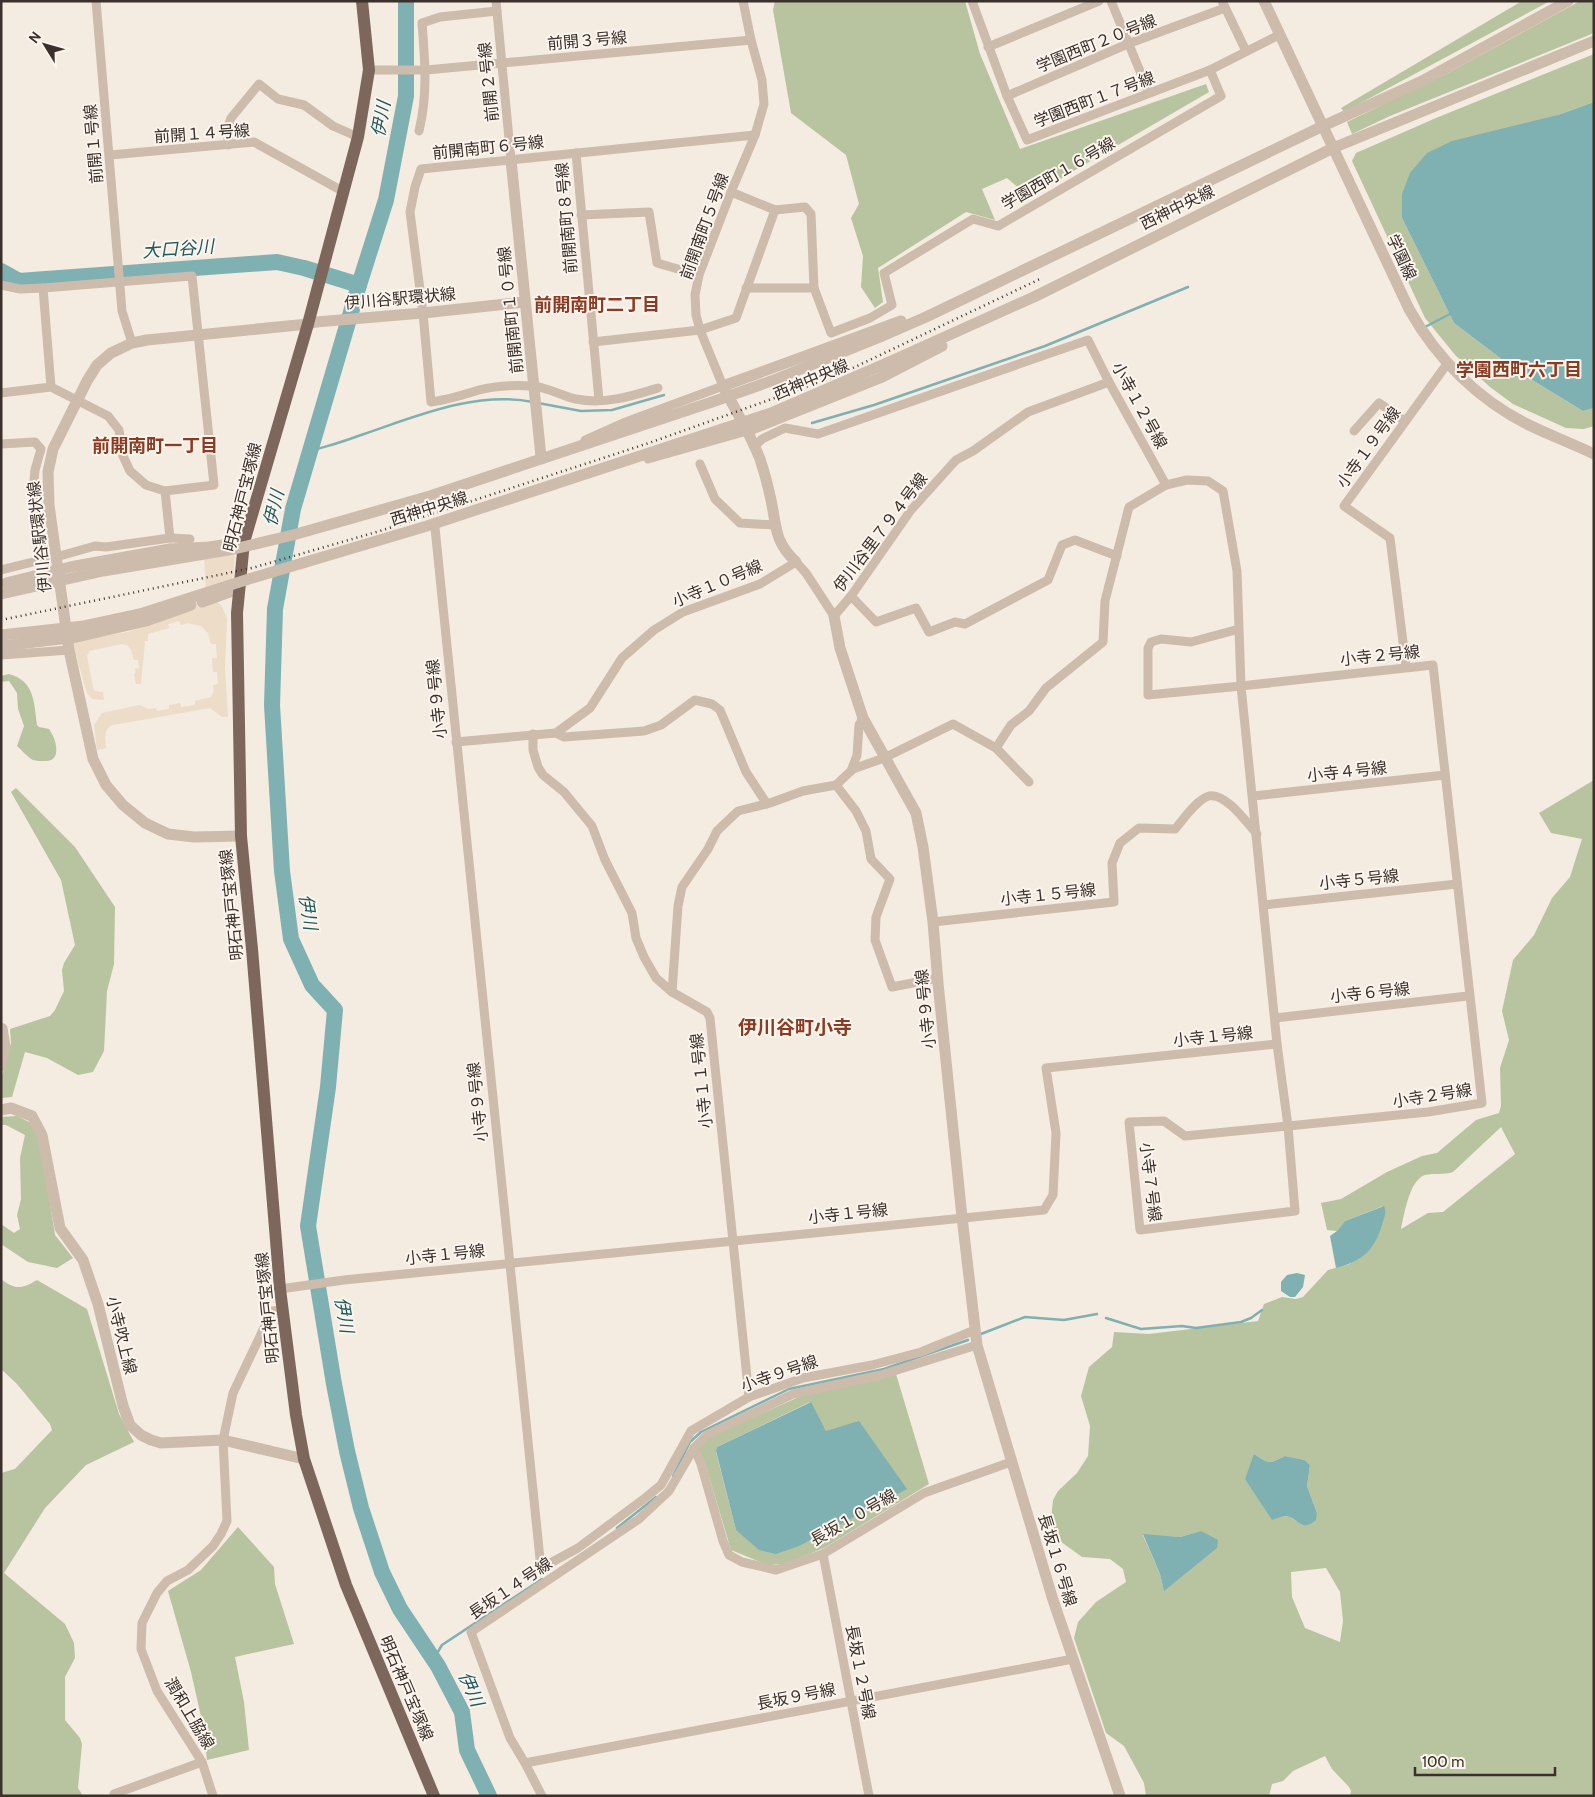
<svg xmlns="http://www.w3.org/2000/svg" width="1595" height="1797" font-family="Cabin,'Noto Sans JP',sans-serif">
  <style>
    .green { fill: #b8c4a0; fill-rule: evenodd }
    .plaza { fill: #ecdcc8 }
    .water { fill: #7fb0b2 }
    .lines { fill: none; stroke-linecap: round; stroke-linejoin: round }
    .stream { stroke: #7fb0b2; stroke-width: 2.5 }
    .river { stroke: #7fb0b2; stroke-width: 16 }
    .minor { stroke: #cdbbac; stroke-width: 9 }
    .tertiary { stroke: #cdbbac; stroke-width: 11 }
    .primary { stroke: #7d675c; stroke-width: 12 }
    .rail { stroke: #3b302b; stroke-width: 2.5; stroke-dasharray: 1 4; stroke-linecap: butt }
    .tertiary-bridge { stroke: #cdbbac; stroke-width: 11 }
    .labels { text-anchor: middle; stroke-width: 4; stroke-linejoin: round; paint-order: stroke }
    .street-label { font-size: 16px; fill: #3b302b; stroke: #fbf5ee }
    .water-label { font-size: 18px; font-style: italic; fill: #1f5a5e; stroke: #fbf5ee }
    .neighbourhood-label { font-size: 18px; font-weight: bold; fill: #8c3b22; stroke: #fbf5ee }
    .quarter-label { font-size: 19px; font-weight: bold; fill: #8c3b22; stroke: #fbf5ee }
  </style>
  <rect width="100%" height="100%" fill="#f4ebe1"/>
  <!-- green -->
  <g class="green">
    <polygon points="775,1 965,1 980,54 1020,149 1206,84 1209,92 1029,197 1007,178 982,189 995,220 966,212 878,268 883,302 875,308 861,287 863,256 851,218 859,204 846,155 791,113 773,10"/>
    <polygon points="1522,1 1550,1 1344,112 1341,108"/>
    <polygon points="1580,1 1594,1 1594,33 1390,116 1352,134 1347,122 1444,75"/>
    <polygon points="1594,54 1594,102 1558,115 1402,194 1402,218 1454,323 1516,370 1583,411 1594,408 1594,426 1584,429 1566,428 1513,404 1490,387 1456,356 1425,318 1352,161 1356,153 1436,118"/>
    <path d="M 9,674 C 35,681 34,703 37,725 L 39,727 L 49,729 C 56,738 63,762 45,761 C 41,761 36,761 33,760 C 27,757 22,750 17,746 L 24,726 L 18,709 L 17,693 L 9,681 L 1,682 L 1,676 Z"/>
    <path d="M 1594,780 L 1594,1796 L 1350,1796 L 1351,1791 L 1349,1787 L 1332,1769 L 1325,1756 L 1293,1771 L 1283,1781 L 1272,1784 L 1269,1796 L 1146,1796 L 1144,1783 L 1124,1746 L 1106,1733 L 1074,1638 L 1078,1622 L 1096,1602 L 1126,1582 L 1123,1569 L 1110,1559 L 1082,1557 L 1053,1536 L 1051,1519 L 1053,1500 L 1058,1491 L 1077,1473 L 1088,1456 L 1090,1426 L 1081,1396 L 1089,1367 L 1112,1347 L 1114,1332 L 1149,1334 L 1258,1321 L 1264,1304 L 1282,1297 L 1296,1299 L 1303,1297 L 1328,1270 L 1350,1264 L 1383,1206 L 1345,1221 L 1337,1231 L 1327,1230 L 1321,1203 L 1341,1199 L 1387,1172 L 1422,1156 L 1437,1153 L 1476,1120 L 1499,1113 L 1501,1106 L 1500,1068 L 1509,1040 L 1502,1011 L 1513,960 L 1534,935 L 1552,898 L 1570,877 L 1582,839 L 1551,833 L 1539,813 ZM 1501,1127 L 1515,1154 L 1443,1212 L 1428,1213 L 1401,1229 C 1404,1216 1409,1180 1425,1175 C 1434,1173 1444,1175 1453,1172 ZM 1254,1454 L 1265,1461 L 1272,1462 L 1285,1456 L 1305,1460 L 1310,1465 L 1307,1486 L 1317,1513 L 1302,1525 L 1290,1517 L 1283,1516 ZM 1201,1531 L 1164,1590 L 1160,1574 L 1143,1535 L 1180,1537 ZM 1326,1568 L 1340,1592 L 1343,1621 L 1340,1642 L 1305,1628 L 1292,1597 L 1291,1572 Z"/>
    <polygon points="16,788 75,847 115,907 114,964 107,991 104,1051 93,1072 78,1075 47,1058 25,1052 12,1097 1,1098 1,1079 11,1043 10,1029 50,1016 55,1010 64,991 62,970 64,963 75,945 61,880 11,792"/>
    <polygon points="17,1116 31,1123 39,1135 55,1235 73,1258 57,1268 28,1262 1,1244 1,1224 14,1233 20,1229 17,1215 21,1199 20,1158 25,1135 6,1125 1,1125 1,1117"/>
    <path d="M 1,1279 C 15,1290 22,1289 37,1280 L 87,1309 L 119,1414 L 134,1442 L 86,1465 L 45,1508 L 4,1573 L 65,1624 L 74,1643 L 75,1658 L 65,1677 L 65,1720 L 80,1738 L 82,1744 L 78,1788 L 83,1796 L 1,1796 L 1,1473 L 15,1469 L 52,1430 L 50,1424 L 17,1384 L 1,1369 Z"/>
    <path d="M 896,1374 L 929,1484 L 824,1548 L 785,1564 L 768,1565 L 731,1550 L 705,1463 L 698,1448 L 709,1437 L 801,1396 ZM 810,1402 L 826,1431 L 736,1530 L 716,1452 L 717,1447 Z"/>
    <polygon points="238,1527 274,1567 275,1584 294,1644 235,1657 244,1702 249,1750 207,1760 202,1721 191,1672 168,1591 201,1570"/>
  </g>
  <!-- plaza -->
  <g class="plaza">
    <polygon points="204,554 234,555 235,558 232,581 206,594"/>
    <polygon points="211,601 215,601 221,605 227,618 225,668 228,717 222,717 210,708 113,725 109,727 106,732 105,737 106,748 97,750 94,725 102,713 139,705 149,709 156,708 157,711 169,709 169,705 180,703 181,707 195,705 195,701 211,697 214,690 213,685 218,684 217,672 213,672 212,658 217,658 216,644 211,644 208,633 201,626 188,623 181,625 179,621 168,624 169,628 148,634 148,641 145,641 141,684 136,684 134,674 136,672 135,669 139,668 138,660 134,660 131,650 127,645 121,644 90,651 87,656 93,688 95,691 103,692 104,700 92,699 87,693 72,642 128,632"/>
  </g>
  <!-- water -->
  <g class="water">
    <polygon points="1594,102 1594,408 1583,411 1516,370 1454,323 1402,218 1402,194 1410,173 1427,153 1452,141 1558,115"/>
    <path d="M 1384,1206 C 1387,1213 1384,1217 1382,1225 C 1374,1251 1362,1261 1336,1268 L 1330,1236 L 1337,1231 L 1345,1221 Z"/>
    <polygon points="1297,1273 1305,1275 1303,1287 1295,1297 1290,1297 1281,1291 1281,1282 1287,1275"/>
    <polygon points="811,1402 826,1431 859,1421 907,1489 799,1546 776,1554 759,1550 736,1530 716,1451 717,1447"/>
    <path d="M 1254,1454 L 1265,1461 L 1272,1462 L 1285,1456 L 1305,1460 L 1310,1465 L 1307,1486 L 1317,1513 L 1316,1520 C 1299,1534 1299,1516 1284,1516 C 1280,1517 1275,1519 1272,1520 L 1245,1479 Z"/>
    <polygon points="1201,1531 1218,1540 1217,1548 1164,1591 1160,1574 1143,1534 1180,1537"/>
  </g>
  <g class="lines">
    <!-- stream -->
    <g class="stream">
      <polyline points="1425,327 1450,314"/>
      <polyline points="538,403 581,411 612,410 664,395"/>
      <polyline points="812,423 874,405 1045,346 1188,287"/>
      <path d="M 311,451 C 327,446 343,442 358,436 C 412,418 475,390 533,402"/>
      <polyline points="1106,1318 1141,1329 1182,1326 1196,1328 1241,1322 1251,1318 1262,1310"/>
      <polyline points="981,1334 1025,1317 1064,1320 1097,1314"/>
      <polyline points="673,1476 690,1442 701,1432 789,1389 884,1369 968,1340"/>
      <polyline points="617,1528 656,1497"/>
      <polyline points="438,1666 436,1655 442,1645 542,1579"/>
    </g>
    <!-- river -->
    <g class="river">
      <polyline points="406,1 406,96 386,200 359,285 293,509 275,609 272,705 282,871 291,939 312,985 335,1010 328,1087 308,1226 334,1384 347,1451 361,1508 382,1572 400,1609 438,1666 462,1712 467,1750 489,1796"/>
      <polyline points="1,271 19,281 277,262 304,268 359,285"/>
    </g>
    <!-- minor -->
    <g class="minor">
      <polyline points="96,1 122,311 132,343"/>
      <polyline points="496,1 511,160"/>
      <polyline points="972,1 1007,96 1027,140 1210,70 1279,35"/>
      <polyline points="1111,1 1149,93"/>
      <polyline points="1222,1 1246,51"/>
      <polyline points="988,47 1099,1"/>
      <polyline points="369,70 426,70 751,40"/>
      <polyline points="1007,96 1130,43 1225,8"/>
      <path d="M 419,131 C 428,94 425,61 422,23 L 440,17 L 497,11"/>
      <polyline points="228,145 228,126 231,118 259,84 278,99 304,105 333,126 358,137"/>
      <polyline points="576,153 599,400"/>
      <polyline points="110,155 254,142 344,192"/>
      <polyline points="731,192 775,210 805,207 811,214 814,288 831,333 870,318 892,305 884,273 973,219 998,226 1221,96 1210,70"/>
      <polyline points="581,215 649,212 657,263 699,275"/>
      <polyline points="1,285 20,289 43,288"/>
      <polyline points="746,288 814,288"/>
      <polyline points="593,342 700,330 736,318 775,210"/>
      <path d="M 658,388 C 632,396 604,405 576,399 C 563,396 543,386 532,386 C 515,385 495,386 479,390 C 463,395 447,400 431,402 L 423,313 L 410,212 L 415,187 L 421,169 L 755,135"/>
      <polyline points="1,393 51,387 108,416 119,430 123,456 130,471 146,485 165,491 214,485 192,276 43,288 51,387"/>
      <polyline points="1354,431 1379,403 1405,421"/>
      <polyline points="585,440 623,423 723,386 700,330 696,315 695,295 699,275 731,192 755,135 764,104 762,80 751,40 743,1"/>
      <polyline points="1,444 35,442 41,449 35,470 33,492 45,559 1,570"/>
      <polyline points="754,447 762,439 785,428 818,434 1088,340 1109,382 1166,485"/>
      <polyline points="648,459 747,431"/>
      <polyline points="700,464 715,499 740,523 774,525"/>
      <polyline points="435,528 540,1559 543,1567 578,1548 645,1498 661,1485 691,1431 749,1397 803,1378 872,1365 921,1352 975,1330"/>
      <polyline points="170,538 190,539"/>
      <polyline points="56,557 95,546 106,547 170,538 165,491"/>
      <polyline points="851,596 876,622 916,608 929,632 955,622 965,624 1048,580 1062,545 1075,540 1117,556"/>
      <polyline points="1,655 69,650"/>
      <polygon points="1433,665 1482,1103 1428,1112 1288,1126 1277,1044 1241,686"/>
      <polyline points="1406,666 1390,538 1344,506 1447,364"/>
      <polyline points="556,733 564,737 644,731 661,725 695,700 712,704 720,710 746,772 767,804"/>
      <polyline points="533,734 533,750 538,767 543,775 564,792 592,826 605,860 632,913 636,938 644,957 656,978 672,992 707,1012 710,1018 749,1397"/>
      <polyline points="456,742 556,733 590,708 622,658 654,630 683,612 760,584 796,562 806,573 834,616 851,596 911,510 956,460 973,451 1028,412 1109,382"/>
      <polyline points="996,748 1011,725 1029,711 1046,688 1103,642 1105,601 1129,507 1166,485 1187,480 1208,481 1223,491 1237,571 1241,686 1148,695 1148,648 1151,642 1161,639 1191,642 1239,629"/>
      <polyline points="851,771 857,755 859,725 863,718"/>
      <polyline points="836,785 856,811 866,831 871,859 890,879 876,917 875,940 892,987 938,978"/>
      <polyline points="1253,796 1445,775"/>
      <polyline points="1264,905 1457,884"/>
      <path d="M 933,922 L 1114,902 L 1112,863 L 1120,843 L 1139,828 L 1175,829 C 1183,820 1197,799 1209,796 C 1225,792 1247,823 1257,834"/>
      <polyline points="672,992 678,906 682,887 708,849 717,831 738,811 770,803 803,791 836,785 853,769 884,758 953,724 996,748 1029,782"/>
      <polyline points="1275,1018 1468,996"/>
      <polyline points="1,1027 3,1028 6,1047 1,1067"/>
      <polygon points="1164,1121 1185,1136 1288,1126 1295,1211 1140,1230 1129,1122"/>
      <polyline points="280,1289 344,1280 1044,1210 1053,1195 1056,1133 1046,1068 1277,1044"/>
      <polyline points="694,1448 701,1464 723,1541 729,1555 742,1562 776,1570 823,1554 924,1493 1011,1462"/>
      <polyline points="823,1554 869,1796"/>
      <polyline points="525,1763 1073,1659"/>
      <polyline points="114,1796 114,1794 202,1762"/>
      <polyline points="213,1796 202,1762 157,1691 141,1649 142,1623 157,1593 167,1581 188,1570 213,1546 221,1534 227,1521 223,1440 233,1393 272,1311 283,1310"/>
      <polyline points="542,1796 525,1763 510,1738 471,1632 639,1519 669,1491 694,1448 707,1435 793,1394 881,1375 977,1345"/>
    </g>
    <!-- tertiary -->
    <g class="tertiary">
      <path d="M 1264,1 L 1409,309 C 1437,359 1479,401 1531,426 C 1552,436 1573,444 1594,454"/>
      <polyline points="511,160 541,457"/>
      <polyline points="880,337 926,317 1323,126 1422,81 1568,1"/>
      <polyline points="887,363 1036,296 1333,148 1594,41"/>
      <polyline points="747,431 880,378 942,346"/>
      <polyline points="170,549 209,547 244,542"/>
      <path d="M 796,562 C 774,541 777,528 771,500 C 768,486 764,471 760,459 C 750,433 735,410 723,386 L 901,321"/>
      <polyline points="202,602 238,589"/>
      <polyline points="834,616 840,648 863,718 916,813 923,847 933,922 938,983 962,1217 977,1345 1053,1600 1120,1796"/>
      <polyline points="241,836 194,837 168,834 145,823 123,805 106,785 93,759 69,650 49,505 48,472 53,449 87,381 97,365 111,353 132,343 147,340 308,324 316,322 423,313 525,302"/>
      <polyline points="1,1110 11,1108 32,1116 42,1135 60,1228 83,1260 98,1304 123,1406 130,1425 141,1435 151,1440 161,1443 223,1440 304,1459"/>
    </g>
    <!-- primary -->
    <polyline class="primary" points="362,1 369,70 358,137 308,324 244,542 237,613 241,836 252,949 280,1289 296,1415 304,1459 346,1585 434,1796"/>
    <!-- rail -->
    <polyline class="rail" points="1,620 252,568 380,531 649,443 836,376 1040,279"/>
    <!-- tertiary-bridge -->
    <g class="tertiary-bridge">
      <polyline points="6,583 70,567 170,549"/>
      <polyline points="1,594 103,571 234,549 293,535 430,496 715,401 774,380 880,337"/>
      <polyline points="1,635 84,626 140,614 252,578 427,526 771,413 887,363"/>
      <polyline points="1,646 77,637 146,621 191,605"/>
    </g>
  </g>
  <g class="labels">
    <!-- street labels -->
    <g class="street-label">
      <text transform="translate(587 40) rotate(-5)" y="6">前開３号線</text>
      <text transform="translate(1096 43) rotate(-22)" y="6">学園西町２０号線</text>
      <text transform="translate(488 82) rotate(-96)" y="6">前開２号線</text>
      <text transform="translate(1094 99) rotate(-21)" y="6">学園西町１７号線</text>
      <text transform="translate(202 133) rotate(-4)" y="6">前開１４号線</text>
      <text transform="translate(93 144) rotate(-95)" y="6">前開１号線</text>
      <text transform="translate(488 147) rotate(-6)" y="6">前開南町６号線</text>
      <text transform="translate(1058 173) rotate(-30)" y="6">学園西町１６号線</text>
      <text transform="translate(1177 207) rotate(-26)" y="6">西神中央線</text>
      <text transform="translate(566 218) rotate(-95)" y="6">前開南町８号線</text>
      <text transform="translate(704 226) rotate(-70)" y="6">前開南町５号線</text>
      <text transform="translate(1402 257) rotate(65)" y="6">学園線</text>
      <text transform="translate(400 298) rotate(-5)" y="6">伊川谷駅環状線</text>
      <text transform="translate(510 310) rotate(-96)" y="6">前開南町１０号線</text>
      <text transform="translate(811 379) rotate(-23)" y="6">西神中央線</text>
      <text transform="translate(1140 405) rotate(61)" y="6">小寺１２号線</text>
      <text transform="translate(1368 447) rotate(-54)" y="6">小寺１９号線</text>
      <text transform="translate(242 497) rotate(-76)" y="6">明石神戸宝塚線</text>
      <text transform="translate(429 508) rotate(-17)" y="6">西神中央線</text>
      <text transform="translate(880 532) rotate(-53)" y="6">伊川谷里７９４号線</text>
      <text transform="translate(39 537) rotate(-96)" y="6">伊川谷駅環状線</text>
      <text transform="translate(717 583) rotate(-23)" y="6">小寺１０号線</text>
      <text transform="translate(1380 655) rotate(-6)" y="6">小寺２号線</text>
      <text transform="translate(436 699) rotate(-96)" y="6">小寺９号線</text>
      <text transform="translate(1347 771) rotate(-6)" y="6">小寺４号線</text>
      <text transform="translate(1359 879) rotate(-6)" y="6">小寺５号線</text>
      <text transform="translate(1048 894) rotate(-6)" y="6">小寺１５号線</text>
      <text transform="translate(231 905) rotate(-96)" y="6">明石神戸宝塚線</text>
      <text transform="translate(1370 992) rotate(-6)" y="6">小寺６号線</text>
      <text transform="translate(925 1009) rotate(-96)" y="6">小寺９号線</text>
      <text transform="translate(1213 1036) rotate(-6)" y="6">小寺１号線</text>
      <text transform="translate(701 1081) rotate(-96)" y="6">小寺１１号線</text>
      <text transform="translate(1432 1095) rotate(-9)" y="6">小寺２号線</text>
      <text transform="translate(477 1102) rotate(-96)" y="6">小寺９号線</text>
      <text transform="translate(1151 1182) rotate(83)" y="6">小寺７号線</text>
      <text transform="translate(848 1213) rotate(-6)" y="6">小寺１号線</text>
      <text transform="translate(445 1254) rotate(-6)" y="6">小寺１号線</text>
      <text transform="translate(267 1308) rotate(-96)" y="6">明石神戸宝塚線</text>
      <text transform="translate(122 1335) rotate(76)" y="6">小寺吹上線</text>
      <text transform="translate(779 1373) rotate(-19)" y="6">小寺９号線</text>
      <text transform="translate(853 1517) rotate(-30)" y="6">長坂１０号線</text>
      <text transform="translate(1058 1560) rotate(73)" y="6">長坂１６号線</text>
      <text transform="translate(510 1588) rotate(-34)" y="6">長坂１４号線</text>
      <text transform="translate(861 1672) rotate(79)" y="6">長坂１２号線</text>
      <text transform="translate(407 1688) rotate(67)" y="6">明石神戸宝塚線</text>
      <text transform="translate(796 1696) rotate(-11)" y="6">長坂９号線</text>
      <text transform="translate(190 1713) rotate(59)" y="6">潤和上脇線</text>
    </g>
    <!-- water labels -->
    <g class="water-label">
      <text transform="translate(381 119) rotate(-80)" y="6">伊川</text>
      <text transform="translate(178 249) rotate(-4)" y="6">大口谷川</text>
      <text transform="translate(274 508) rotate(-77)" y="6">伊川</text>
      <text transform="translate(308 912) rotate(81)" y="6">伊川</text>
      <text transform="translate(344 1315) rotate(80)" y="6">伊川</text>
      <text transform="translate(471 1689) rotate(66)" y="6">伊川</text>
    </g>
    <!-- neighbourhood labels -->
    <g class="neighbourhood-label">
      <text x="597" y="311">前開南町二丁目</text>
      <text x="1519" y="376">学園西町六丁目</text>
      <text x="155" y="452">前開南町一丁目</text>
    </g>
    <!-- quarter labels -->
    <g class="quarter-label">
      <text x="795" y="1034">伊川谷町小寺</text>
    </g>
  </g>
  <!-- border -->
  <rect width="1595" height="1797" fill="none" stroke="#3b302b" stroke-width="5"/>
  <!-- north arrow -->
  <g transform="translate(45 45) rotate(307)" stroke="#fbf5ee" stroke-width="4" paint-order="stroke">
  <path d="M0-4L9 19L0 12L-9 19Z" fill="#3b302b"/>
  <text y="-8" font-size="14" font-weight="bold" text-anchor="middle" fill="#3b302b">N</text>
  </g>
  <!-- scale -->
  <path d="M1415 1767v8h140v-8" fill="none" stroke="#3b302b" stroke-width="2.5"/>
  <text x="1422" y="1767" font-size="15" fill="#3b302b" stroke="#fbf5ee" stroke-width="4" paint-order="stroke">100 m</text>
</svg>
